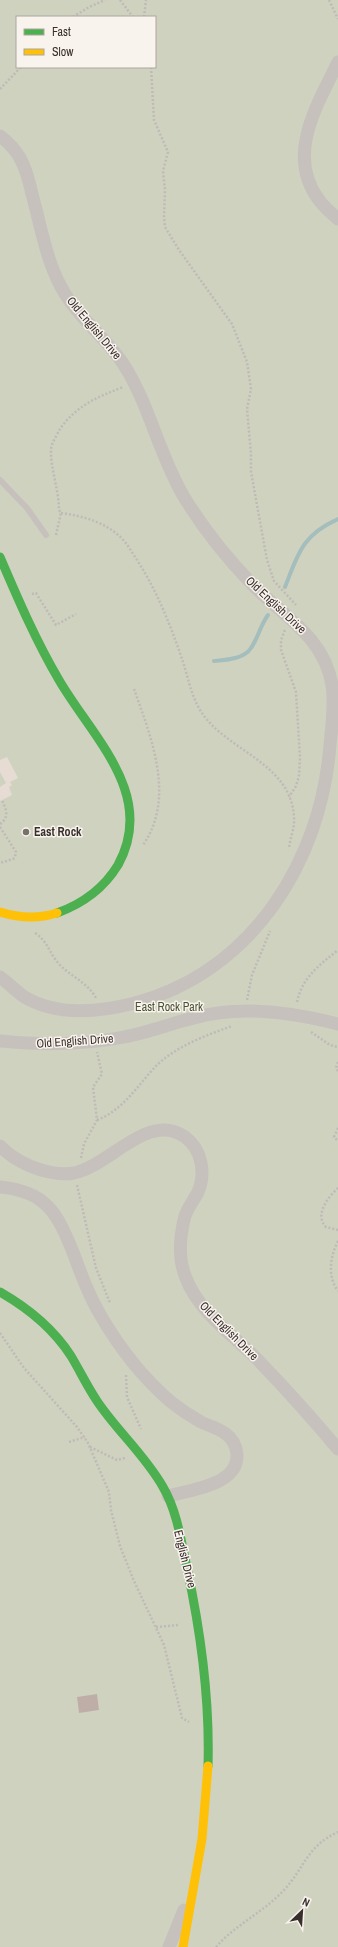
<svg xmlns="http://www.w3.org/2000/svg" width="338" height="1947" font-family="'Archivo Narrow',sans-serif">
  <style>
    .green { fill: #d0d2c0; fill-rule: evenodd }
    .plaza { fill: #e6dcd3 }
    .lines { fill: none; stroke-linecap: round; stroke-linejoin: round }
    .stream { stroke: #a3bebc; stroke-width: 4 }
    .building { fill: #bfaea8 }
    .path { stroke: #bfbab6; stroke-width: 2.5; stroke-dasharray: 2 2; stroke-linecap: butt }
    .lane { stroke: #c7c1bd; stroke-width: 6 }
    .street { stroke: #c7c1bd; stroke-width: 13 }
    .fast { stroke: #4caf50; stroke-width: 9 }
    .slow { stroke: #ffc107; stroke-width: 9 }
    .poi-dot { fill: #78706c; stroke: #f9f3ed; stroke-width: 1.5 }
    .labels { text-anchor: middle; stroke-width: 3; stroke-linejoin: round; paint-order: stroke }
    .street-label { font-size: 12px; fill: #382f2c; stroke: #f9f3ed }
    .poi-label { font-size: 12px; font-weight: bold; fill: #382f2c; stroke: #f9f3ed; text-anchor: start }
    .park-label { font-size: 12px; fill: #495332; stroke: #f9f3ed }
  </style>
  <rect width="100%" height="100%" fill="#eee9e4"/>
  <!-- green -->
  <path class="green" d="M 0,0 L 338,0 L 338,1947 L 0,1947 ZM 17,17 L 155,17 L 155,67 L 17,67 Z"/>
  <!-- plaza -->
  <polygon class="plaza" points="7,757 18,778 10,782 12,785 9,787 12,795 0,801 0,787 6,783 0,772 0,760"/>
  <g class="lines">
    <!-- stream -->
    <g class="stream">
      <path d="M 285,587 C 298,554 302,535 338,519"/>
      <path d="M 214,661 C 226,660 244,659 251,648 C 258,638 260,626 268,615"/>
    </g>
  </g>
  <!-- building -->
  <polygon class="building" points="97,1694 99,1710 79,1713 77,1697"/>
  <g class="lines">
    <!-- path -->
    <g class="path">
      <polyline points="120,0 133,17"/>
      <polyline points="329,0 338,19"/>
      <polyline points="73,17 89,7 105,0"/>
      <polyline points="144,17 146,0"/>
      <polyline points="151,67 154,120 168,152 163,171 165,190 164,217 165,227 179,250 232,324 247,362 251,389 247,409 251,454 251,472 267,560 274,581 296,605"/>
      <polyline points="0,89 21,67"/>
      <path d="M 61,513 C 82,516 101,521 117,534 C 126,541 131,551 137,560 C 157,591 170,624 182,659 C 188,676 191,697 202,713 C 227,751 292,763 294,818 C 295,828 290,838 289,848"/>
      <path d="M 56,535 L 61,513 L 59,510 C 59,490 50,467 51,449 C 52,442 57,435 60,429 C 76,406 97,397 123,387"/>
      <polyline points="32,594 36,593 56,625 76,614"/>
      <polyline points="285,630 281,640 281,650 296,692 300,758 299,776 296,786 289,797"/>
      <path d="M 134,689 C 151,737 176,798 143,845"/>
      <path d="M 0,824 C 10,817 6,809 2,800"/>
      <polyline points="0,827 16,852 15,857 13,859 0,863"/>
      <path d="M 35,933 C 46,940 48,949 55,959 C 66,975 86,980 96,998"/>
      <polyline points="247,1000 252,975 270,931"/>
      <path d="M 297,1002 C 302,978 319,965 338,950"/>
      <polyline points="311,1032 330,1045 338,1047"/>
      <polyline points="338,1062 336,1068 338,1071"/>
      <path d="M 97,1120 C 124,1110 139,1083 158,1064 C 179,1045 207,1035 232,1026"/>
      <polyline points="338,1128 334,1137 338,1141"/>
      <polyline points="81,1158 84,1144 97,1120 93,1087 102,1074 97,1052"/>
      <polyline points="77,1185 96,1268 110,1303"/>
      <path d="M 338,1188 C 328,1197 314,1215 326,1227 L 338,1230"/>
      <path d="M 338,1241 C 330,1257 327,1276 338,1291"/>
      <polyline points="0,1333 24,1368 77,1427 88,1443 109,1492 111,1510 120,1546 134,1581 164,1645 182,1718 189,1722"/>
      <polyline points="126,1375 127,1397 141,1429"/>
      <polyline points="69,1442 85,1437"/>
      <polyline points="90,1447 117,1460 125,1458"/>
      <polyline points="156,1627 179,1625"/>
      <path d="M 216,1947 C 235,1925 262,1913 282,1892 C 305,1869 305,1847 338,1832"/>
    </g>
    <!-- lane -->
    <polyline class="lane" points="0,480 27,508 46,535"/>
    <!-- street -->
    <g class="street">
      <path d="M 338,62 C 318,104 285,155 319,200 C 324,207 331,213 338,219"/>
      <path d="M 0,136 C 8,142 15,149 20,158 C 27,170 30,185 33,198 C 41,227 46,258 60,285 C 76,316 105,336 124,365 C 150,406 159,455 184,497 C 203,528 226,557 251,583 C 282,616 324,636 332,685 C 335,704 332,725 330,745 C 321,861 253,971 135,1003 C 100,1012 56,1017 23,996 C 15,990 8,983 0,977"/>
      <path d="M 0,1041 C 41,1045 84,1045 124,1037 C 156,1031 186,1017 218,1013 C 258,1007 299,1014 338,1024"/>
      <path d="M 0,1146 C 12,1158 25,1165 41,1170 C 52,1173 63,1175 74,1173 C 111,1165 148,1111 185,1137 C 202,1149 206,1174 198,1192 C 194,1200 188,1207 185,1216 C 180,1235 178,1259 186,1278 C 198,1311 233,1335 257,1359 C 285,1388 312,1418 338,1449"/>
      <path d="M 0,1187 C 46,1191 57,1213 73,1252 C 81,1274 89,1296 101,1316 C 119,1347 143,1378 171,1402 C 181,1410 190,1416 201,1422 C 209,1426 219,1428 226,1434 C 233,1439 236,1445 237,1454 C 239,1485 190,1490 168,1496"/>
      <polyline points="169,1947 184,1910"/>
    </g>
    <!-- fast -->
    <g class="fast">
      <path d="M 0,557 C 18,599 36,641 59,680 C 92,737 157,794 118,865 C 104,888 82,904 57,913"/>
      <path d="M 0,1292 C 28,1308 53,1328 71,1356 C 80,1371 87,1386 97,1401 C 117,1431 145,1455 163,1487 C 177,1511 181,1540 187,1568 C 201,1633 210,1698 208,1766"/>
    </g>
    <!-- slow -->
    <g class="slow">
      <path d="M 0,912 C 19,918 38,919 57,913"/>
      <polyline points="183,1947 202,1839 208,1766"/>
    </g>
  </g>
  <!-- markers -->
  <circle class="poi-dot" cx="26" cy="832" r="4"/>
  <g class="labels">
    <!-- street labels -->
    <g class="street-label">
      <text transform="translate(94 328) rotate(50)" y="4">Old English Drive</text>
      <text transform="translate(276 605) rotate(43)" y="4">Old English Drive</text>
      <text transform="translate(75 1041) rotate(-4)" y="4">Old English Drive</text>
      <text transform="translate(229 1331) rotate(45)" y="4">Old English Drive</text>
      <text transform="translate(185 1559) rotate(76)" y="4">English Drive</text>
    </g>
    <!-- poi labels -->
    <g class="poi-label">
      <text x="34" y="836">East Rock</text>
    </g>
    <!-- park labels -->
    <g class="park-label">
      <text x="169" y="1011">East Rock Park</text>
    </g>
  </g>
  <!-- legend -->
  <rect x="16" y="16" width="140" height="52" fill="#f9f3ed" stroke="#aca5a0"/>
  <rect x="24" y="29" width="20" height="6" fill="#4caf50" stroke="#aca5a0"/>
  <text x="52" y="36" font-size="12" fill="#382f2c">Fast</text>
  <rect x="24" y="49" width="20" height="6" fill="#ffc107" stroke="#aca5a0"/>
  <text x="52" y="56" font-size="12" fill="#382f2c">Slow</text>
  <!-- north arrow -->
  <g transform="translate(302 1911) rotate(25)" stroke="#f9f3ed" stroke-width="3" paint-order="stroke">
  <path d="M0-3L7 15L0 10L-7 15Z" fill="#382f2c"/>
  <text y="-6" font-size="11" font-weight="bold" text-anchor="middle" fill="#382f2c">N</text>
  </g>
</svg>
